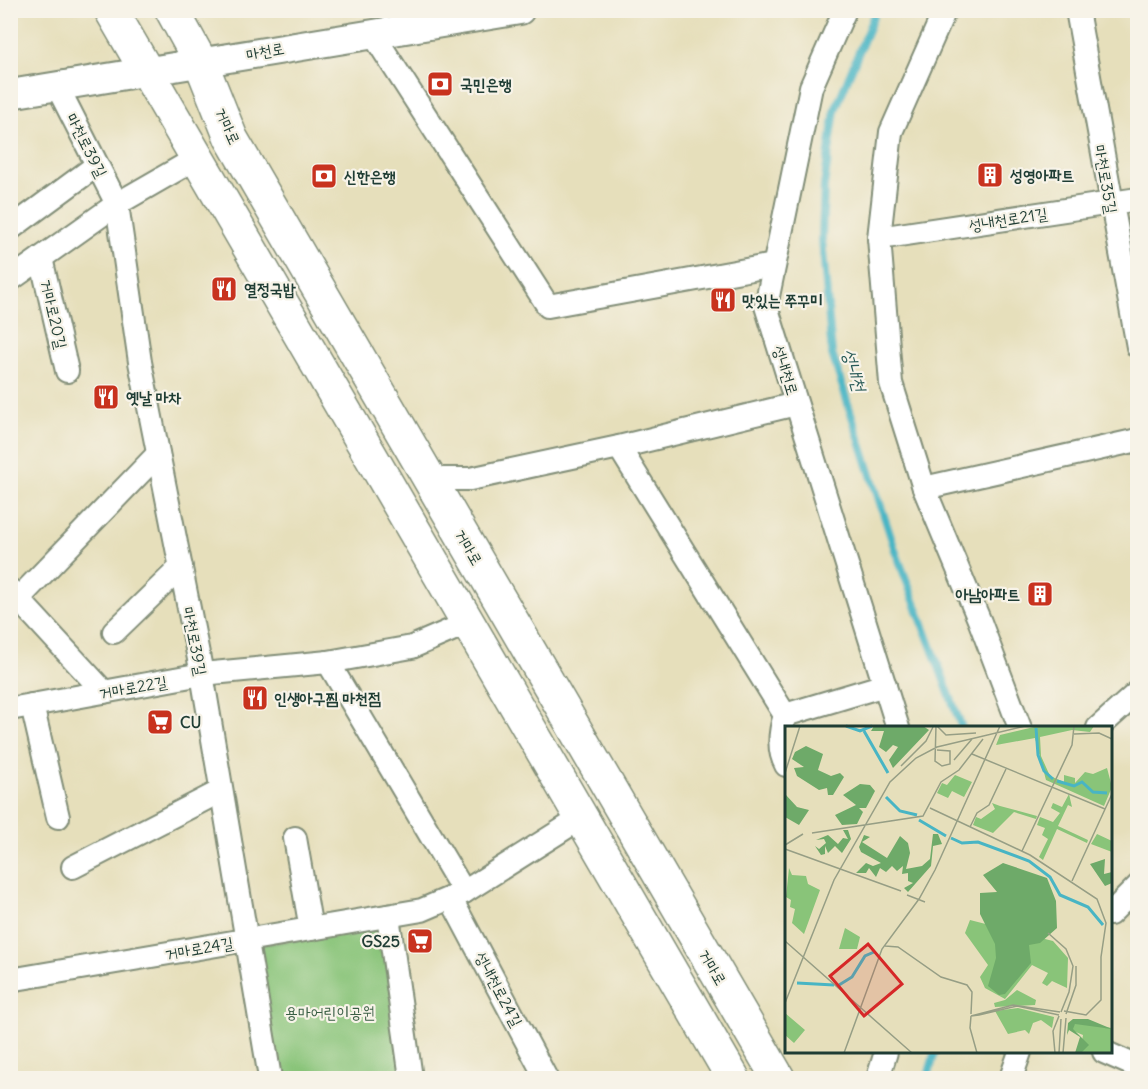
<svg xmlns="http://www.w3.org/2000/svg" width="1148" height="1089" font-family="Delius,'Poor Story',sans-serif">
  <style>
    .green { fill: #89c479; stroke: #548056; stroke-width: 1.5 }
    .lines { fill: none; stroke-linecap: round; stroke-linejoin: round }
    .stream { stroke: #48b5c4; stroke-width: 8 }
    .minor-casing { stroke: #828e78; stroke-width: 26 }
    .tertiary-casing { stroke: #828e78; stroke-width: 32 }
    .primary-casing { stroke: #828e78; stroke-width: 36 }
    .minor { stroke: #fff; stroke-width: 22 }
    .tertiary { stroke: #fff; stroke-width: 28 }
    .primary { stroke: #fff; stroke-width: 33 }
    .labels { text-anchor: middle; stroke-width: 4.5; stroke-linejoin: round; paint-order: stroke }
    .street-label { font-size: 16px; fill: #1f3d34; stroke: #f7f3e8 }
    .poi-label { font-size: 16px; font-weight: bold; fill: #1f3d34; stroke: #f7f3e8; text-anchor: start }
    .park-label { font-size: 16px; fill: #3a5f45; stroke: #f7f3e8 }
    .water-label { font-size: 18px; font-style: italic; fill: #295b58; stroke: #f7f3e8 }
    .inset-river { fill: none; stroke: #48b5c4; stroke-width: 3 }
    .inset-road { fill: none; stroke: #969e85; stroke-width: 1.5 }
    .view { fill: #d62828; fill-opacity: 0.15; stroke: #d62828; stroke-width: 3 }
    .inset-edge { fill: none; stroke: #1f3d34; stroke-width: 3 }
  </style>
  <rect width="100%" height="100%" fill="#f7f3e8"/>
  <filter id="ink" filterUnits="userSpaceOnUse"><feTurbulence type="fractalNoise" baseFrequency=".0167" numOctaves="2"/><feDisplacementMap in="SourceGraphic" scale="12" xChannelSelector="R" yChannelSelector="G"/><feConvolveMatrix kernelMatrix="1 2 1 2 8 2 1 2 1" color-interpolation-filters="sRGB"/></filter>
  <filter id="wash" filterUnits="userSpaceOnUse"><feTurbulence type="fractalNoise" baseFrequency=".008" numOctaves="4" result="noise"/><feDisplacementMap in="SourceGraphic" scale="24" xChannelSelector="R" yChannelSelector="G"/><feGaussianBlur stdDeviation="1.35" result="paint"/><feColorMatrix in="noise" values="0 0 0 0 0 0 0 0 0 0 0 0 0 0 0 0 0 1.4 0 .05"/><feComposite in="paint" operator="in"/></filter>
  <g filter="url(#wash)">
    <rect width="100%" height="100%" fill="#e6dfbb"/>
    <!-- green -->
    <polygon class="green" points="382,927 404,1078 276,1078 257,945"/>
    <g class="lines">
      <!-- stream -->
      <g class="stream">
        <polyline points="876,10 835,110 824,186 822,239 832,354 895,550 962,728"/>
        <polyline points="929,1073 935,1052"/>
      </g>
    </g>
  </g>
  <g filter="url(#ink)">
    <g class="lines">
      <defs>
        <g id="minor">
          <polyline points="845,10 811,87 766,306 898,728"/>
          <polyline points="945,10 891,132 879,238 891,383 924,488 980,622 1020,728"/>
          <polyline points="1077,10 1138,347"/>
          <polyline points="373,34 548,306 774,265"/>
          <polyline points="57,86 117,204 140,362 202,674 270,1078"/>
          <polyline points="10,229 97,165"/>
          <polyline points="879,238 1138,199"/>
          <polyline points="41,258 67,371"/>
          <polyline points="10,280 117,204 197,158"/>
          <path d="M 619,447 L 785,715 C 780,731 777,749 786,765"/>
          <polyline points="430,479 470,479 619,447 796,404"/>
          <polyline points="924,488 1138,440"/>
          <polyline points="10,590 104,692"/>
          <polyline points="18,599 158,454"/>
          <polyline points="114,632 181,567"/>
          <polyline points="328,662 464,892"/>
          <polyline points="32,705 58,817"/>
          <polyline points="10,709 202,674 328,662 412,647 468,623"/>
          <polyline points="785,715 885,685"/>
          <polyline points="1098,728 1138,692"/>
          <polyline points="295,838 311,929"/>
          <polyline points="73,867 221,791"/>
          <polyline points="451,899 546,1078"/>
          <polyline points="1110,914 1138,886"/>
          <polyline points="388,916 411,1078"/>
          <polyline points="10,980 422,910 464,892 581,818"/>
          <polyline points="1104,1052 1138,1067"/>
          <polyline points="878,1078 886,1052"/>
          <polyline points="1011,1078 1020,1052"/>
        </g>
        <polyline id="tertiary" points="10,94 520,10"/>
        <g id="primary">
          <polyline points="111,10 733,1078"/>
          <polyline points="172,10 201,63 231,138 778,1078"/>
        </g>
      </defs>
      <!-- minor casing -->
      <use href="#minor" class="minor-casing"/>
      <!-- tertiary casing -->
      <use href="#tertiary" class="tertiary-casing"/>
      <!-- primary casing -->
      <use href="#primary" class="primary-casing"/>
      <!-- minor -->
      <use href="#minor" class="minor"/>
      <!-- tertiary -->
      <use href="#tertiary" class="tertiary"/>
      <!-- primary -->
      <use href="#primary" class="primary"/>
    </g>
  </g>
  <!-- icons -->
  <defs>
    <symbol id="bank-square" viewBox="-11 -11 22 22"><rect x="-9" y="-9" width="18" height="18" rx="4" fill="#c8321e" stroke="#f7f3e8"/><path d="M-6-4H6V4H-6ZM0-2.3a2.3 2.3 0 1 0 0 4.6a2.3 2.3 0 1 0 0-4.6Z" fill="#fff"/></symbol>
    <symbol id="building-square" viewBox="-11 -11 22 22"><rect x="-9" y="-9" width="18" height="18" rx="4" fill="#c8321e" stroke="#f7f3e8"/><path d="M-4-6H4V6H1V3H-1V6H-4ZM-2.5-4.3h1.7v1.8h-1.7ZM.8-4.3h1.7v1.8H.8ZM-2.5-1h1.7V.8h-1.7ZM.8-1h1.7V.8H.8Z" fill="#fff"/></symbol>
    <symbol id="restaurant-square" viewBox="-11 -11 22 22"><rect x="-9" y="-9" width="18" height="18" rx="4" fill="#c8321e" stroke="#f7f3e8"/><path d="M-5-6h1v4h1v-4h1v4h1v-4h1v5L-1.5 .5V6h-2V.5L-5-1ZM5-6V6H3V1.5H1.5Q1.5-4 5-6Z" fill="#fff"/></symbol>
    <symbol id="supermarket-square" viewBox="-11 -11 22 22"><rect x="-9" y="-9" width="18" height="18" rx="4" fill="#c8321e" stroke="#f7f3e8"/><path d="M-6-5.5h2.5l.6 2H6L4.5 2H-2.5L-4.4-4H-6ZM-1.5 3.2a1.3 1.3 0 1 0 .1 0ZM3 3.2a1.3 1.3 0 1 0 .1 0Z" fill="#fff"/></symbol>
  </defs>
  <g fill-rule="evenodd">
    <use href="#bank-square" x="425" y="69" width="30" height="30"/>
    <use href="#building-square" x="975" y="160" width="30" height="30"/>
    <use href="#bank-square" x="309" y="161" width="30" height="30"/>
    <use href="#restaurant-square" x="209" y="274" width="30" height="30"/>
    <use href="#restaurant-square" x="708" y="285" width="30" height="30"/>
    <use href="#restaurant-square" x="91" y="382" width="30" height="30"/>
    <use href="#building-square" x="1025" y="579" width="30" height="30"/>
    <use href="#restaurant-square" x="240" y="683" width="30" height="30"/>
    <use href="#supermarket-square" x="145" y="707" width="30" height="30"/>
    <use href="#supermarket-square" x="405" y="926" width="30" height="30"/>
  </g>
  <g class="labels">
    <!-- street labels -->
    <g class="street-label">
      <text transform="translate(265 51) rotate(-11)" y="6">마천로</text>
      <text transform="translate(228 126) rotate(66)" y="6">거마로</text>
      <text transform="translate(87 145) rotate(63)" y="6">마천로39길</text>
      <text transform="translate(1106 179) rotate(80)" y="6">마천로35길</text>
      <text transform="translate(1008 219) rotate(-9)" y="6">성내천로21길</text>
      <text transform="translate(54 314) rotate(77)" y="6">거마로20길</text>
      <text transform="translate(786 370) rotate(73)" y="6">성내천로</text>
      <text transform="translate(469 547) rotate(60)" y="6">거마로</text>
      <text transform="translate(195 641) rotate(79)" y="6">마천로39길</text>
      <text transform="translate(133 687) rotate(-10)" y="6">거마로22길</text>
      <text transform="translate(199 948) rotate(-10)" y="6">거마로24길</text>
      <text transform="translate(713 967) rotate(60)" y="6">거마로</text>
      <text transform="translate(499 989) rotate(62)" y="6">성내천로24길</text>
    </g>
    <!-- poi labels -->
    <g class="poi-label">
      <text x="460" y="90">국민은행</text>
      <text x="1010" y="181">성영아파트</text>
      <text x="344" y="182">신한은행</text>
      <text x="244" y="295">열정국밥</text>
      <text x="742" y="306">맛있는 쭈꾸미</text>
      <text x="126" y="403">옛날 마차</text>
      <text x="1020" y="600" text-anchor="end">아남아파트</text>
      <text x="274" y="704">인생아구찜 마천점</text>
      <text x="180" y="728">CU</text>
      <text x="400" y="947" text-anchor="end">GS25</text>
    </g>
    <!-- park labels -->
    <g class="park-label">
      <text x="330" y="1018">용마어린이공원</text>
    </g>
    <!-- water labels -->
    <g class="water-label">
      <text transform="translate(854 370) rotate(74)" y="6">성내천</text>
    </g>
  </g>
  <!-- overview -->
  <g transform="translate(785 726)">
    <rect width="327" height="327" fill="#e6dfbb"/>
    <path d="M 253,0 L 309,0 L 305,6 L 287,4 L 255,11 L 256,30 L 265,50 L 279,56 L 279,49 L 290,52 L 290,57 L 300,46 L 308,48 L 322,42 L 327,61 L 319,80 L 261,54 L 250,12 L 211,19 L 215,9 ZM 170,49 L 187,56 L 179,71 L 167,65 L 163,72 L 152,67 L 157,57 L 162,59 ZM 284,68 L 287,81 L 283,79 L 273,100 L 303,114 L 302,117 L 272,103 L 258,134 L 254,131 L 263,113 L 257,109 L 260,102 L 252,99 L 255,91 L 268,96 L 275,87 L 266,82 L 268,77 L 277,81 ZM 207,77 L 215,80 L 252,90 L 251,93 L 229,86 L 208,107 L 188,99 L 191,91 L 196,93 L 210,83 ZM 312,108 L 327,115 L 327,126 L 306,118 ZM 4,142 L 7,149 L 21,150 L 23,158 L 35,164 L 19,208 L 7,197 L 10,183 L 5,181 L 6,174 L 1,171 ZM 185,194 L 268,215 L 283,232 L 282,262 L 267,255 L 262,260 L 257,257 L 263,247 L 247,239 L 220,273 L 200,262 L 195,251 L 203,239 L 180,207 ZM 60,202 L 75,211 L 72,223 L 54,223 ZM 232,264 L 251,274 L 250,279 L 210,281 L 209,277 L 220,274 ZM 233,282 L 269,291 L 267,302 L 256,294 L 248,297 L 244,308 L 240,304 L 223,308 L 210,285 ZM 0,287 L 20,304 L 9,317 L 0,309 ZM 290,297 L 327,302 L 327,327 L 295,327 L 298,309 L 286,304 Z" fill="#89c479"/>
    <path d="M 89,0 L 138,0 L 144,4 L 108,42 L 104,34 L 113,21 L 108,19 L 101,26 L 94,21 L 99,5 L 86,5 ZM 21,20 L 38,28 L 33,44 L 46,50 L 55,47 L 59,51 L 48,69 L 43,69 L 42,62 L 34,64 L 12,50 L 9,42 L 19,41 L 7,33 L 10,26 ZM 75,58 L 85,59 L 90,65 L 81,82 L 74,82 L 78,86 L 72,98 L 57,99 L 50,89 L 71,79 L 58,69 ZM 1,69 L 12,81 L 24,84 L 14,99 L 0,91 ZM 58,104 L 63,104 L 66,113 L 57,127 L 50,120 L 43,127 L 40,120 L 40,128 L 36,129 L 30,120 L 34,123 L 41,117 L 39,113 L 31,114 L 43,109 L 53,118 L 58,112 L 63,113 ZM 148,108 L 153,108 L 157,118 L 148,120 L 146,140 L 123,166 L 119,162 L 128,157 L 123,155 L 123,147 L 117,148 L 118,140 L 112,145 L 107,140 L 101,146 L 95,142 L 91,151 L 84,142 L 81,147 L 71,147 L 81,137 L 88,140 L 96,137 L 76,126 L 74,121 L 79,109 L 85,111 L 77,116 L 102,132 L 115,110 L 123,117 L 125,127 L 121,143 L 137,140 L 145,133 ZM 320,133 L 319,148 L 327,146 L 327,157 L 320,160 L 305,138 ZM 218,137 L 262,152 L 271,175 L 272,202 L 255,217 L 244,219 L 246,237 L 220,268 L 214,269 L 203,260 L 211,232 L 210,218 L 195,188 L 195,167 L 212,166 L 198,149 ZM 288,293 L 303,293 L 327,303 L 290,298 L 288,303 L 304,319 L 296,327 L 290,327 L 295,311 L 284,304 L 282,309 L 283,297 Z" fill="#6eaa69"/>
    <path class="inset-river" d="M 61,0 L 75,5 L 87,0M 251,2 L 253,29 L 259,45 L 268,53M 79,5 L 103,47M 272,55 L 289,60 L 297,56 L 308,66 L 322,67M 101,71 L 115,85 L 132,89M 134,94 L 161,110M 166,112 L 177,117 L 193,116 L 244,135 L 265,151 L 275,169 L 303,181 L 318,199M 12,257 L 49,259M 54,259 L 67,251 L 80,230 L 89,226"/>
    <path class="inset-road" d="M 151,0 L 150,35 L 157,40 L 165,38 L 165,25 L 152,24M 152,0 L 161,9 L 191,7M 289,8 L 314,7 L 327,13M 187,28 L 320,83M 169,34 L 187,13M 116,40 L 141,15 L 148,1M 0,47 L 15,0M 145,82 L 245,129 L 312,173 L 321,197 L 316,231 L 316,274 L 301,289 L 279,285M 185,101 L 192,87 L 204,79 L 221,43M 27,107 L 138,90 L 156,56 L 174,44 L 198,13M 0,119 L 18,108M 0,123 L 116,165M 237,125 L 287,19 L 289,0M 287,155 L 327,68M 122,169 L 140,176M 263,207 L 281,223 L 288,240 L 284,266 L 276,286M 0,215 L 127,327M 100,220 L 113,221 L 156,251 L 182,259 L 187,266 L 186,288M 0,277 L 49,154 L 105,56 L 131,32 L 152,21 L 240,0M 281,288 L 291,259 L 291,240M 274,289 L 232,280 L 194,289 L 186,290 L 228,279 L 275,286M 186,290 L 185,302 L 192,327M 59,327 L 97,223 L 134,173 L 150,144 L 215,0M 270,327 L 268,305 L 274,290M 274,327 L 276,293M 278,327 L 281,292"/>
    <path class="view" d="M 83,218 L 117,258 L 79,290 L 45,250 Z"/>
    <rect width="327" height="327" class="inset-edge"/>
  </g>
  <!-- margin -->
  <rect width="1148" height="1089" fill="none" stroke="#f7f3e8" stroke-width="36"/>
</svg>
